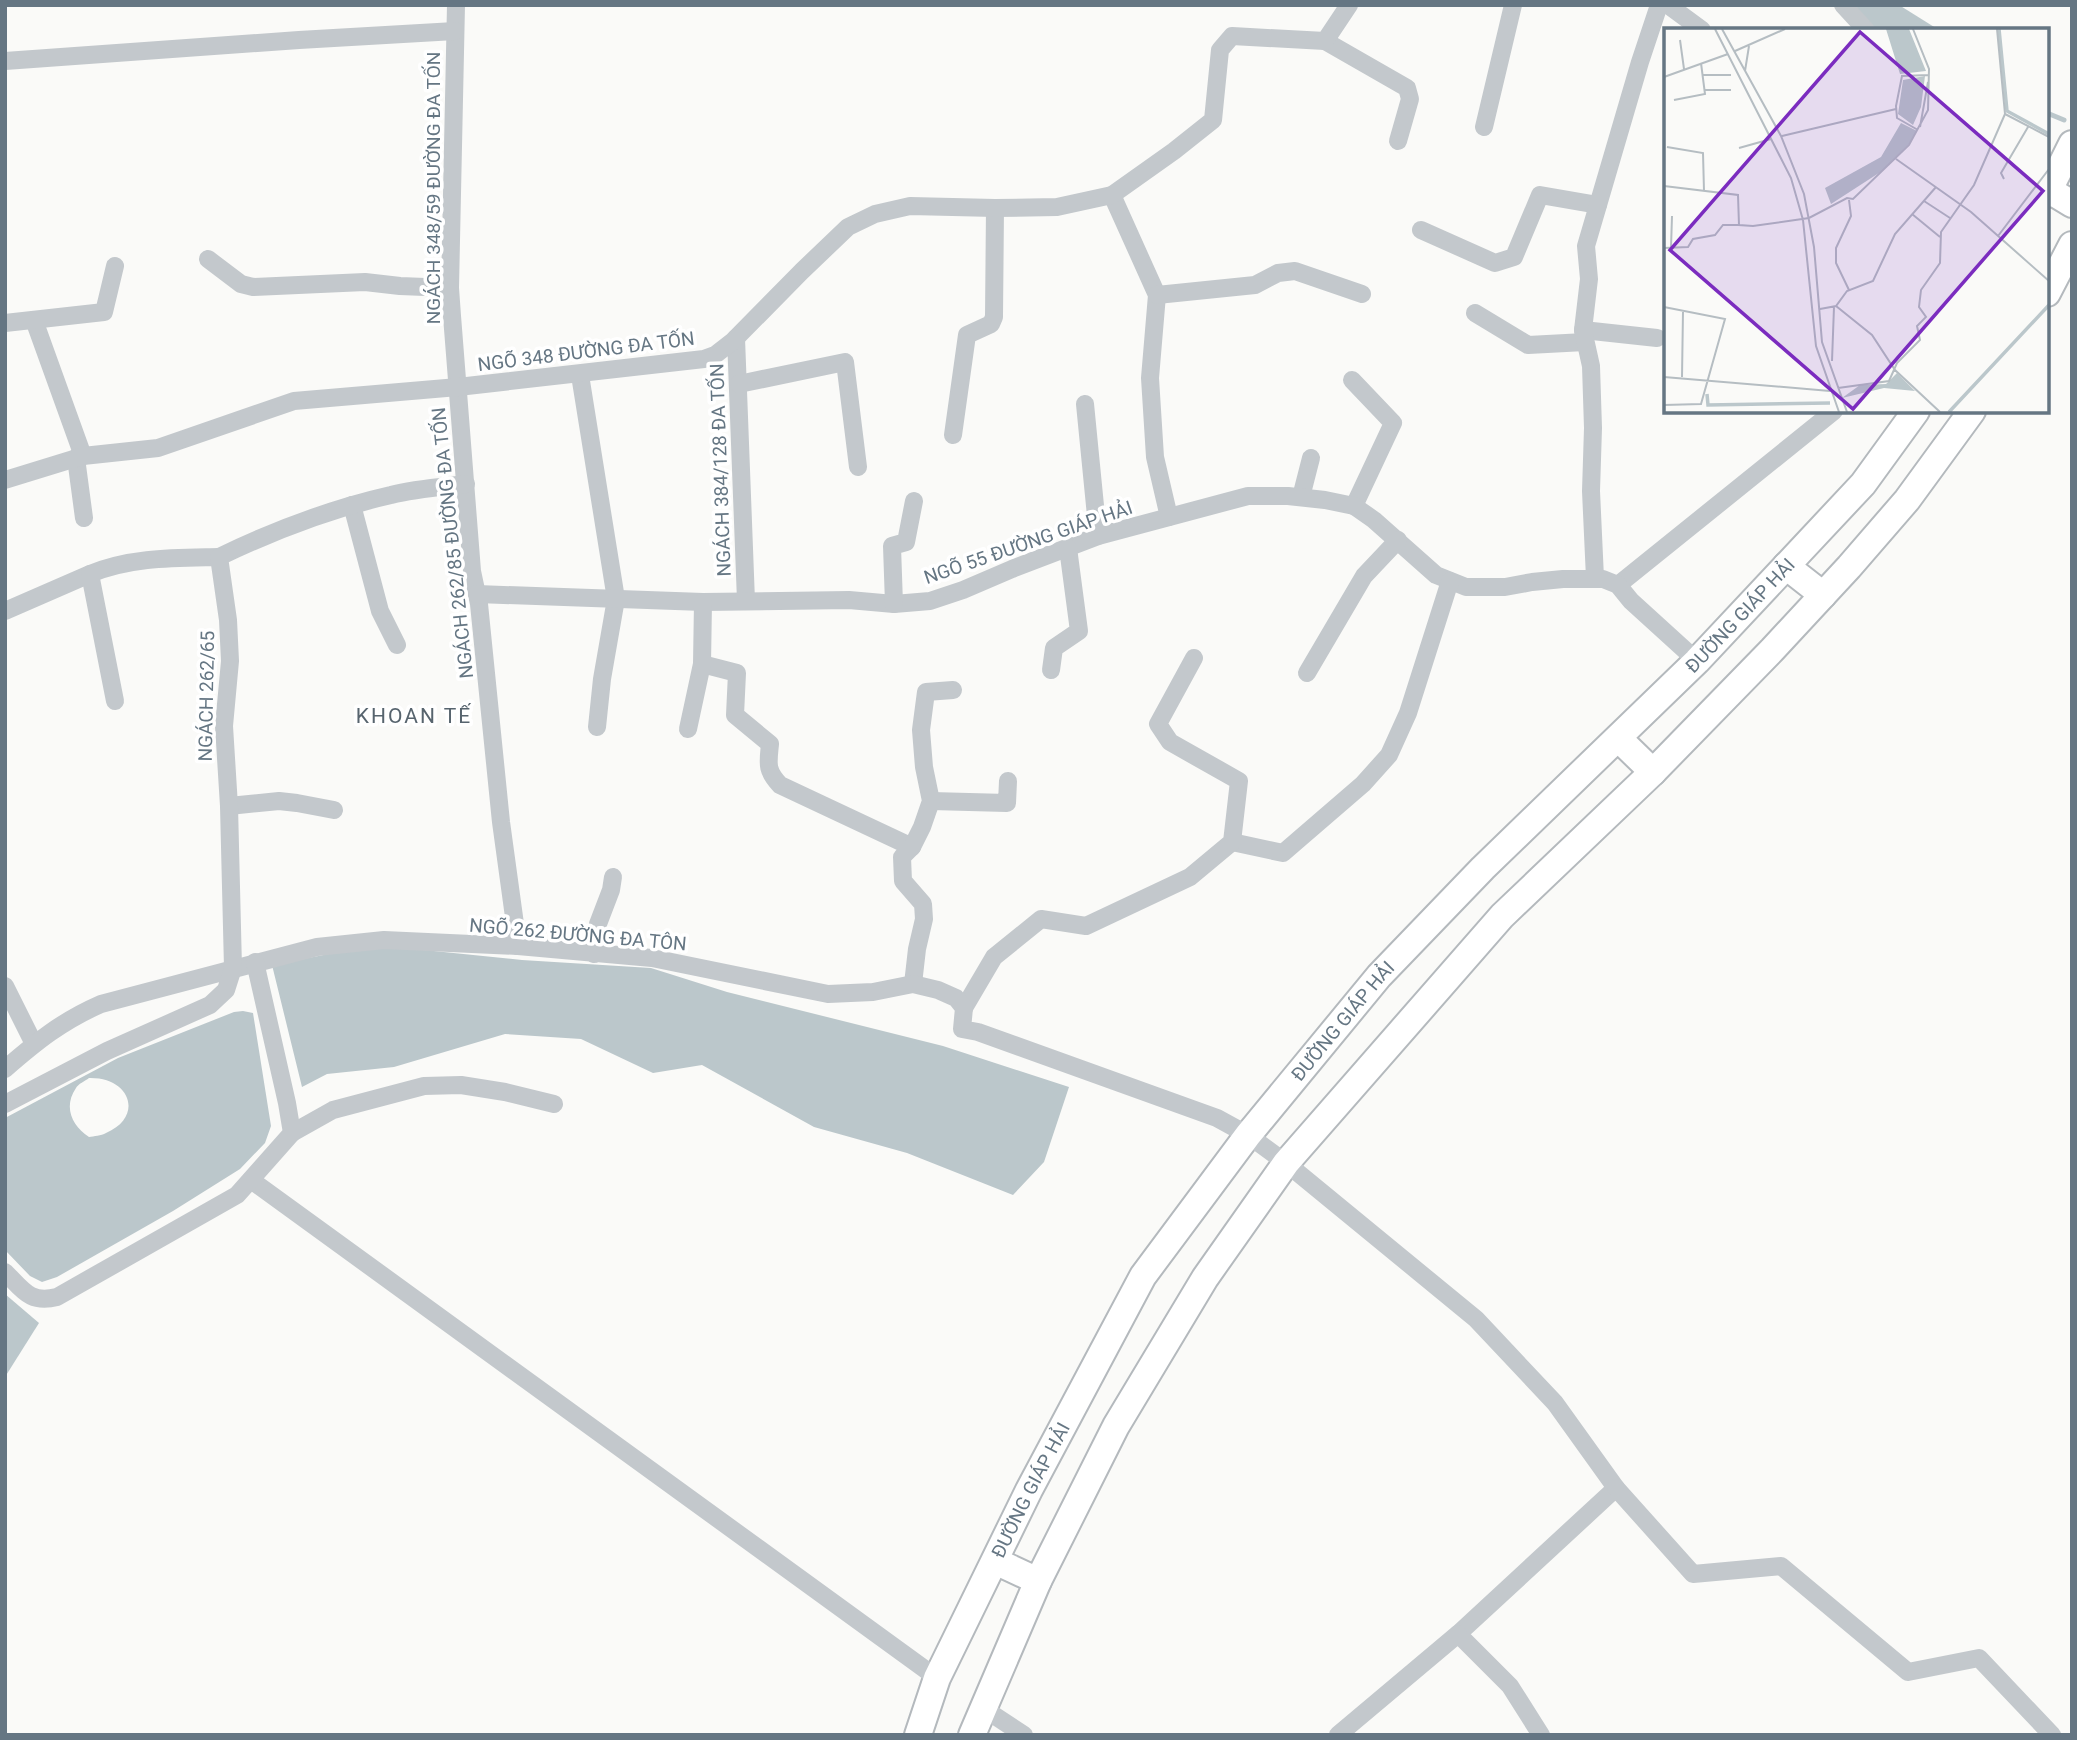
<svg xmlns="http://www.w3.org/2000/svg" width="2077" height="1740" font-family="Roboto,sans-serif">
  <style>
    .water { fill: #bbc7cb; fill-rule: evenodd }
    .lines { fill: none; stroke-linecap: round; stroke-linejoin: round }
    .stream { stroke: #bbc7cb; stroke-width: 5 }
    .highway-casing { stroke: #b4b9bd; stroke-width: 30 }
    .minor { stroke: #c3c8cc; stroke-width: 18 }
    .highway { stroke: #fff; stroke-width: 26 }
    .labels { text-anchor: middle; stroke-width: 7; stroke-linejoin: round; paint-order: stroke }
    .street-label { font-size: 19px; fill: #657683; stroke: #fff }
    .neighbourhood-label { font-size: 21px; letter-spacing: 2px; fill: #57646e; stroke: #fff }
    .inset-river { fill: none; stroke: #bbc7cb; stroke-width: 3.5 }
    .inset-road { fill: none; stroke: #b5bdc2; stroke-width: 2 }
    .view { fill: #7b2cbf; fill-opacity: 0.15; stroke: #7b2cbf; stroke-width: 3.5 }
    .inset-edge { fill: none; stroke: #657683; stroke-width: 3.5 }
  </style>
  <rect width="100%" height="100%" fill="#fafaf8"/>
  <!-- water -->
  <g class="water">
    <polygon points="1853,5 1899,5 1939,30 1876,30"/>
    <polygon points="375,945 522,960 651,968 727,992 943,1046 1069,1087 1044,1162 1013,1195 907,1153 814,1127 702,1065 653,1073 581,1039 505,1034 394,1067 327,1074 302,1087 272,965"/>
    <path d="M 243,1011 L 253,1013 L 271,1126 L 265,1143 L 240,1169 L 173,1211 L 57,1277 L 42,1282 L 30,1276 L 5,1250 L 5,1118 L 118,1058 L 234,1012 ZM 89,1078 C 131,1077 144,1117 106,1133 C 101,1136 94,1136 89,1137 C 72,1126 63,1107 76,1088 C 78,1084 85,1081 89,1078 Z"/>
    <polygon points="5,1294 39,1323 5,1377"/>
  </g>
  <g class="lines">
    <!-- stream -->
    <polyline class="stream" points="2047,113 2064,120"/>
    <defs>
      <g id="highway">
        <polyline points="2049,190 2072,204"/>
        <polyline points="2047,194 2072,144"/>
        <polyline points="2047,293 2072,245"/>
        <polyline points="1786,566 1823,595"/>
        <polyline points="1618,738 1653,772"/>
        <polyline points="995,1561 1038,1581"/>
        <path id="s1" d="M 918,1735 L 937,1678 L 1029,1490 L 1143,1276 L 1248,1135 L 1379,976 L 1483,868 L 1697,661 L 1863,484 L 1916,411"/>
        <polyline points="972,1735 1038,1581 1116,1426 1205,1278 1286,1163 1502,916 1653,772 1772,650 1849,567 1907,500 1972,411"/>
      </g>
    </defs>
    <!-- highway casing -->
    <use href="#highway" class="highway-casing"/>
    <!-- minor -->
    <g class="minor">
      <polyline points="456,5 450,288 452,316 472,571 479,604 501,822 518,946"/>
      <polyline points="1668,5 1702,30"/>
      <polyline points="1843,5 1866,30"/>
      <polyline points="1325,41 1407,88 1410,99 1398,141"/>
      <polyline points="5,61 299,40 455,31"/>
      <polyline points="1484,127 1513,5"/>
      <polyline points="1112,195 1157,295 1150,378 1155,457 1169,517"/>
      <polyline points="1421,230 1495,263 1514,257 1540,195 1598,205"/>
      <polyline points="208,259 241,284 253,287 365,282 400,286 450,288"/>
      <polyline points="1157,295 1255,285 1278,273 1295,271 1362,294"/>
      <polyline points="1475,313 1528,345 1585,342"/>
      <polyline points="34,320 83,456"/>
      <polyline points="5,323 104,312 115,266"/>
      <polyline points="1583,330 1657,338"/>
      <polyline points="736,338 746,601"/>
      <polyline points="580,375 616,599 602,679 597,727"/>
      <polyline points="1352,380 1393,423 1354,506"/>
      <polyline points="739,384 845,362 858,467"/>
      <polyline points="1085,404 1098,536"/>
      <polyline points="953,435 967,335 991,324 994,317 995,208"/>
      <polyline points="76,458 84,518"/>
      <polyline points="5,480 83,456 158,448 294,401 458,387 704,359 715,355 733,341 802,271 848,227 875,214 910,206 995,208 1057,207 1112,195 1174,151 1213,120 1220,50 1232,36 1325,41 1349,5"/>
      <polyline points="1301,497 1311,458"/>
      <polyline points="352,505 380,611 397,645"/>
      <polyline points="1595,578 1591,491 1593,428 1591,366 1583,330 1589,279 1586,246 1640,62 1659,5"/>
      <polyline points="1618,585 1834,411"/>
      <polyline points="477,594 703,602 849,600 894,604 930,601 963,590 1012,569 1098,536 1248,496 1288,496 1325,500 1354,506 1374,520 1436,575 1466,587 1505,587 1532,582 1563,579 1603,579 1618,585 1631,601 1697,661"/>
      <polyline points="894,604 892,546 906,542 914,501"/>
      <polyline points="5,611 90,574"/>
      <path d="M 702,664 L 737,673 L 735,715 L 770,744 C 768,764 766,770 780,785 L 912,847"/>
      <polyline points="1051,670 1054,648 1079,631 1068,548"/>
      <polyline points="1307,673 1364,576 1398,540"/>
      <path d="M 115,701 L 90,574 C 131,557 175,558 219,557"/>
      <polyline points="688,729 702,664 703,602"/>
      <polyline points="931,801 1007,803 1008,781"/>
      <polyline points="229,806 279,801 297,803 334,810"/>
      <polyline points="1232,842 1283,853 1363,784 1389,755 1408,713 1450,581"/>
      <polyline points="594,954 598,924 611,890 613,877"/>
      <polyline points="913,984 917,949 924,919 923,904 903,881 902,857 912,847 922,827 931,801 924,767 921,730 926,692 953,690"/>
      <polyline points="5,986 34,1044"/>
      <polyline points="964,1008 994,957 1041,919 1086,926 1190,877 1232,842 1239,781 1170,742 1158,724 1194,658"/>
      <path d="M 5,1069 C 36,1042 62,1021 101,1004 L 317,947 L 384,940 L 518,946 L 652,958 L 828,994 L 873,992 L 913,984 L 938,990 L 956,998 L 964,1008 L 962,1029 L 978,1032 L 1217,1118 L 1248,1135 L 1286,1163 L 1476,1319 L 1555,1403 L 1616,1488 L 1458,1634 L 1510,1686 L 1541,1735"/>
      <path d="M 5,1104 L 107,1051 L 210,1005 L 226,990 L 233,968 L 229,806 L 224,726 L 230,661 L 228,620 L 219,557 C 275,530 329,509 391,495 C 415,489 441,487 466,484"/>
      <polyline points="292,1133 333,1110 424,1086 461,1085 505,1092 554,1104"/>
      <polyline points="251,1180 937,1678"/>
      <path d="M 5,1272 C 23,1290 30,1304 57,1297 L 237,1195 L 292,1133 L 287,1103 L 255,962"/>
      <polyline points="1616,1488 1693,1574 1781,1566 1908,1672 1979,1658 2052,1735"/>
      <polyline points="983,1708 1024,1735"/>
      <polyline points="1338,1735 1458,1634"/>
    </g>
    <!-- highway -->
    <use href="#highway" class="highway"/>
  </g>
  <g class="labels">
    <!-- street labels -->
    <g class="street-label">
      <text transform="translate(433 188) rotate(-90)" y="7">NGÁCH 348/59 ĐƯỜNG ĐA TỐN</text>
      <text transform="translate(586 351) rotate(-7)" y="7">NGÕ 348 ĐƯỜNG ĐA TỐN</text>
      <text transform="translate(720 470) rotate(-92)" y="7">NGÁCH 384/128 ĐA TỐN</text>
      <text transform="translate(1028 542) rotate(-19)" y="7">NGÕ 55 ĐƯỜNG GIÁP HẢI</text>
      <text transform="translate(452 543) rotate(-96)" y="7">NGÁCH 262/85 ĐƯỜNG ĐA TỐN</text>
      <text dy="7" stroke="none"><textPath href="#s1" startOffset="1404">ĐƯỜNG GIÁP HẢI</textPath></text>
      <text transform="translate(206 696) rotate(-89)" y="7">NGÁCH 262/65</text>
      <text transform="translate(578 934) rotate(5)" y="7">NGÕ 262 ĐƯỜNG ĐA TÔN</text>
      <text dy="7" stroke="none"><textPath href="#s1" startOffset="836">ĐƯỜNG GIÁP HẢI</textPath></text>
      <text dy="7" stroke="none"><textPath href="#s1" startOffset="270">ĐƯỜNG GIÁP HẢI</textPath></text>
    </g>
    <!-- neighbourhood labels -->
    <g class="neighbourhood-label">
      <text x="414" y="723">KHOAN TẾ</text>
    </g>
  </g>
  <!-- overview -->
  <g transform="translate(1664 28)">
    <rect width="385" height="385" fill="#fafaf8"/>
    <path d="M 222,1 L 245,1 L 262,43 L 236,46 ZM 261,48 L 257,79 L 249,97 L 234,86 L 239,52 ZM 237,95 L 253,103 L 245,116 L 218,143 L 167,176 L 161,160 L 217,129 ZM 233,345 L 251,363 L 220,360 L 178,370 L 196,357 L 222,356 Z" fill="#bbc7cb"/>
    <path class="inset-river" d="M 335,1 L 343,83 L 385,106M 43,366 L 44,377 L 166,375M 285,384 L 385,277"/>
    <path class="inset-road" d="M 51,1 L 127,150 L 139,192 L 152,318 L 175,384M 58,1 L 117,108 L 140,166 L 150,219 L 158,314 L 183,384M 16,12 L 20,41M 71,23 L 121,1M 81,43 L 85,18M 39,47 L 67,47M 0,49 L 64,26M 40,62 L 67,62M 10,72 L 41,66 L 37,35M 341,86 L 385,109M 256,99 L 264,54M 254,102 L 233,90 L 232,78 L 238,48 L 265,47M 118,108 L 232,81M 3,119 L 39,125 L 40,163M 75,120 L 107,111M 232,131 L 307,184 L 385,253M 340,151 L 337,145 L 364,99M 0,158 L 74,167 L 75,197 L 89,198 L 145,190 L 183,170 L 189,171 L 245,117 L 264,82 L 265,41 L 249,1M 185,172 L 187,188 L 172,220 L 172,235 L 185,262M 260,173 L 286,190M 248,186 L 276,209M 334,208 L 385,141M 0,220 L 24,219 L 29,211 L 51,207 L 59,197 L 75,197M 7,220 L 8,188M 172,278 L 208,307 L 231,342 L 276,384M 0,279 L 61,291 L 37,376 L 0,377M 156,281 L 172,278 L 183,263 L 209,253 L 231,206 L 272,159M 168,333 L 170,279M 0,349 L 166,363M 18,349 L 19,283M 174,360 L 225,353 L 233,335 L 256,312 L 253,298 L 262,289 L 255,279 L 257,262 L 276,235 L 277,204 L 310,157 L 341,86 L 333,1"/>
    <path class="view" d="M 196,4 L 379,163 L 189,381 L 6,222 Z"/>
    <rect width="385" height="385" class="inset-edge"/>
  </g>
  <!-- border -->
  <rect width="2077" height="1740" fill="none" stroke="#657683" stroke-width="14"/>
</svg>
